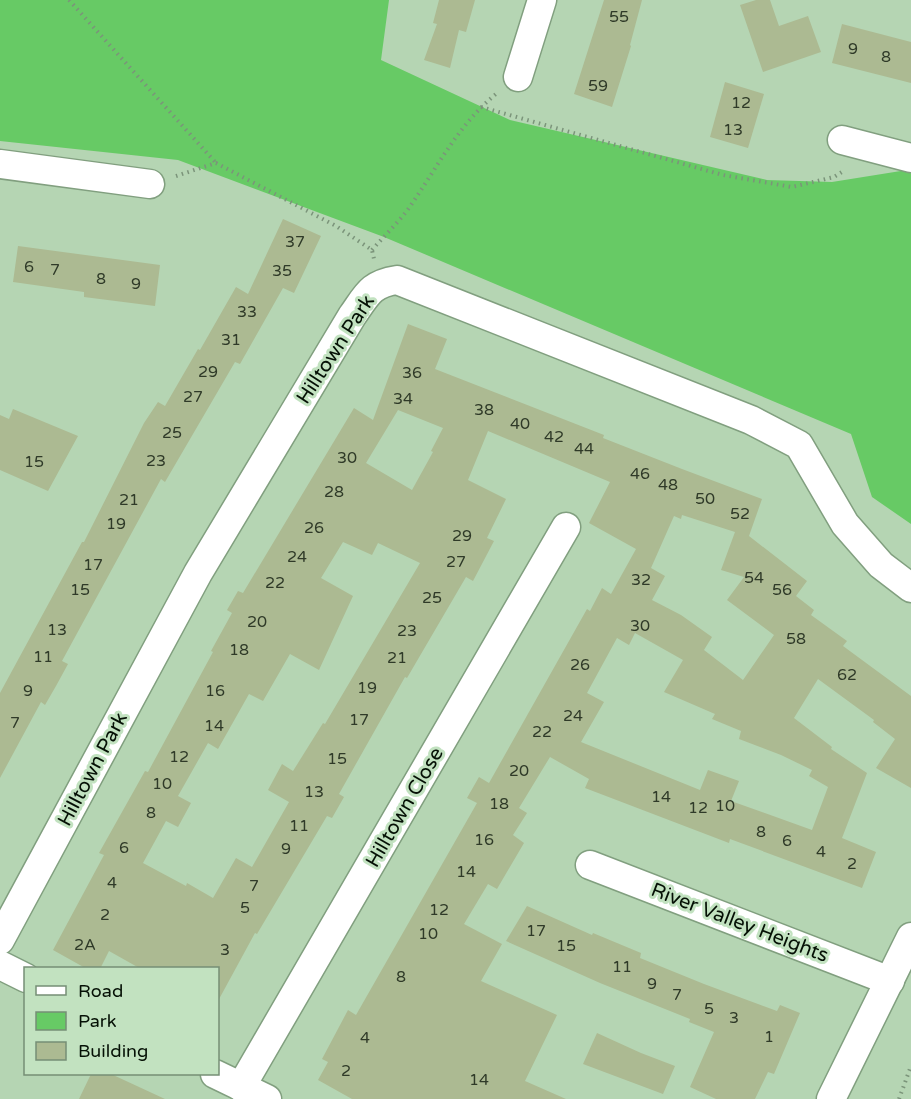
<svg xmlns="http://www.w3.org/2000/svg" width="911" height="1099" font-family="'Varela Round',sans-serif">
  <style>
    .green { fill: #67ca65 }
    .building { fill: #acba92; fill-rule: evenodd }
    .lines { fill: none; stroke-linecap: round; stroke-linejoin: round }
    .minor-casing { stroke: #819f7f; stroke-width: 31 }
    .path { stroke: #7b947a; stroke-width: 4; stroke-dasharray: 1.5 4.5; stroke-linecap: butt }
    .minor { stroke: #fff; stroke-width: 28 }
    .labels { text-anchor: middle; stroke-width: 6; stroke-linejoin: round; paint-order: stroke }
    .number-label { font-size: 16px; fill: #2f3a28 }
    .street-label { font-size: 20px; fill: #051005; stroke: #c2e2c0 }
  </style>
  <rect width="100%" height="100%" fill="#b5d5b3"/>
  <!-- green -->
  <polygon class="green" points="0,0 389,0 381,60 510,120 767,180 832,182 907,170 911,172 911,524 872,497 851,434 384,237 178,160 0,141"/>
  <!-- building -->
  <g class="building">
    <polygon points="439,0 475,0 466,32 459,30 450,68 424,60 437,24 433,23"/>
    <polygon points="604,0 642,0 630,45 631,46 612,107 574,94"/>
    <polygon points="756,0 770,0 779,26 808,16 821,52 763,72 740,5"/>
    <polygon points="842,24 911,42 911,83 832,63"/>
    <polygon points="725,82 764,94 748,148 710,137"/>
    <polygon points="283,219 321,236 294,293 283,288 240,364 235,362 165,482 161,479 62,661 68,664 56,686 45,705 41,702 0,778 0,693 82,542 84,542 144,423 158,402 165,406 198,349 200,350 236,287 248,294"/>
    <polygon points="18,246 160,265 155,306 84,297 84,292 13,282"/>
    <path d="M 408,324 L 447,339 L 435,369 L 604,435 L 603,438 L 682,469 L 762,499 L 749,536 L 807,581 L 796,596 L 814,610 L 811,615 L 847,641 L 843,646 L 911,696 L 911,788 L 876,768 L 895,739 L 873,722 L 874,720 L 818,679 L 794,718 L 832,747 L 831,749 L 867,773 L 842,838 L 876,852 L 862,888 L 730,839 L 729,843 L 585,788 L 589,779 L 550,757 L 519,808 L 527,813 L 513,835 L 524,843 L 497,889 L 488,884 L 464,924 L 502,944 L 481,981 L 557,1015 L 525,1081 L 566,1099 L 352,1099 L 318,1080 L 328,1062 L 322,1059 L 348,1010 L 356,1015 L 477,803 L 467,798 L 479,777 L 489,783 L 587,609 L 590,611 L 602,588 L 611,594 L 636,549 L 589,523 L 610,482 L 488,431 L 468,480 L 506,499 L 487,538 L 494,541 L 473,581 L 466,577 L 407,678 L 405,677 L 339,794 L 344,797 L 332,818 L 327,816 L 257,934 L 255,933 L 218,1001 L 218,969 L 141,969 L 109,951 L 100,969 L 87,969 L 53,950 L 104,855 L 99,853 L 145,771 L 148,772 L 213,652 L 211,651 L 232,613 L 227,610 L 238,591 L 243,593 L 354,408 L 373,420 ZM 398,410 L 443,428 L 431,451 L 433,452 L 412,490 L 366,463 ZM 682,515 L 735,532 L 721,570 L 744,577 L 727,600 L 774,635 L 743,680 L 704,650 L 712,637 L 681,615 L 652,600 L 665,576 L 651,568 L 674,516 L 681,519 ZM 343,542 L 372,555 L 378,543 L 420,563 L 325,724 L 323,723 L 293,771 L 282,764 L 268,790 L 289,802 L 252,867 L 236,858 L 213,898 L 187,883 L 186,886 L 143,863 L 166,821 L 178,827 L 191,803 L 178,796 L 208,743 L 218,749 L 249,694 L 263,701 L 290,654 L 319,670 L 353,596 L 321,578 ZM 635,633 L 683,660 L 664,692 L 715,714 L 712,719 L 741,731 L 739,739 L 781,755 L 812,770 L 809,776 L 828,787 L 812,830 L 731,801 L 739,781 L 708,770 L 700,790 L 581,742 L 604,702 L 587,693 L 617,638 L 629,645 Z"/>
    <polygon points="13,409 78,436 48,491 0,470 0,415 9,419"/>
    <polygon points="527,906 592,935 593,933 641,953 640,958 704,984 777,1011 780,1005 800,1013 774,1074 768,1072 755,1099 716,1099 690,1087 714,1032 689,1022 690,1019 600,983 506,941"/>
    <polygon points="597,1033 641,1053 675,1066 663,1094 583,1064"/>
    <polygon points="91,1074 111,1074 165,1099 79,1099"/>
  </g>
  <g class="lines">
    <defs>
      <g id="minor">
        <polyline points="518,77 542,0"/>
        <polyline points="842,140 911,158"/>
        <polyline points="0,164 150,184"/>
        <polyline points="590,865 890,981"/>
        <path d="M 0,940 L 198,573 L 352,316 C 367,295 370,284 397,280 L 751,420 L 799,445 L 845,524 L 881,565 L 911,588"/>
        <polyline points="0,965 26,978"/>
        <polyline points="215,1074 267,1099"/>
        <polyline points="241,1087 566,527"/>
        <polyline points="831,1099 911,937"/>
      </g>
    </defs>
    <!-- minor casing -->
    <use href="#minor" class="minor-casing"/>
    <!-- path -->
    <g class="path">
      <polyline points="69,0 216,163"/>
      <polyline points="481,107 723,175 792,187 834,177 845,170"/>
      <polyline points="176,176 216,163 336,226 372,250 374,259"/>
      <path d="M 372,250 C 384,236 398,223 409,208 C 437,168 458,125 496,94"/>
      <polyline points="899,1099 911,1066"/>
    </g>
    <!-- minor -->
    <use href="#minor" class="minor"/>
  </g>
  <g class="labels">
    <!-- number labels -->
    <g class="number-label">
      <text x="619" y="22">55</text>
      <text x="853" y="54">9</text>
      <text x="886" y="62">8</text>
      <text x="598" y="91">59</text>
      <text x="741" y="108">12</text>
      <text x="733" y="135">13</text>
      <text x="295" y="247">37</text>
      <text x="29" y="272">6</text>
      <text x="55" y="275">7</text>
      <text x="282" y="276">35</text>
      <text x="101" y="284">8</text>
      <text x="136" y="289">9</text>
      <text x="247" y="317">33</text>
      <text x="231" y="345">31</text>
      <text x="208" y="377">29</text>
      <text x="412" y="378">36</text>
      <text x="193" y="402">27</text>
      <text x="403" y="404">34</text>
      <text x="484" y="415">38</text>
      <text x="520" y="429">40</text>
      <text x="172" y="438">25</text>
      <text x="554" y="442">42</text>
      <text x="584" y="454">44</text>
      <text x="347" y="463">30</text>
      <text x="156" y="466">23</text>
      <text x="34" y="467">15</text>
      <text x="640" y="479">46</text>
      <text x="668" y="490">48</text>
      <text x="334" y="497">28</text>
      <text x="705" y="504">50</text>
      <text x="129" y="505">21</text>
      <text x="740" y="519">52</text>
      <text x="116" y="529">19</text>
      <text x="314" y="533">26</text>
      <text x="462" y="541">29</text>
      <text x="297" y="562">24</text>
      <text x="456" y="567">27</text>
      <text x="93" y="570">17</text>
      <text x="754" y="583">54</text>
      <text x="641" y="585">32</text>
      <text x="275" y="588">22</text>
      <text x="80" y="595">15</text>
      <text x="782" y="595">56</text>
      <text x="432" y="603">25</text>
      <text x="257" y="627">20</text>
      <text x="640" y="631">30</text>
      <text x="57" y="635">13</text>
      <text x="407" y="636">23</text>
      <text x="796" y="644">58</text>
      <text x="239" y="655">18</text>
      <text x="43" y="662">11</text>
      <text x="397" y="663">21</text>
      <text x="580" y="670">26</text>
      <text x="847" y="680">62</text>
      <text x="367" y="693">19</text>
      <text x="28" y="696">9</text>
      <text x="215" y="696">16</text>
      <text x="573" y="721">24</text>
      <text x="359" y="725">17</text>
      <text x="15" y="728">7</text>
      <text x="214" y="731">14</text>
      <text x="542" y="737">22</text>
      <text x="179" y="762">12</text>
      <text x="337" y="764">15</text>
      <text x="519" y="776">20</text>
      <text x="162" y="789">10</text>
      <text x="314" y="797">13</text>
      <text x="661" y="802">14</text>
      <text x="499" y="809">18</text>
      <text x="725" y="811">10</text>
      <text x="698" y="813">12</text>
      <text x="151" y="818">8</text>
      <text x="299" y="831">11</text>
      <text x="761" y="837">8</text>
      <text x="484" y="845">16</text>
      <text x="787" y="846">6</text>
      <text x="124" y="853">6</text>
      <text x="286" y="854">9</text>
      <text x="821" y="857">4</text>
      <text x="852" y="869">2</text>
      <text x="466" y="877">14</text>
      <text x="112" y="888">4</text>
      <text x="254" y="891">7</text>
      <text x="245" y="913">5</text>
      <text x="439" y="915">12</text>
      <text x="105" y="920">2</text>
      <text x="536" y="936">17</text>
      <text x="428" y="939">10</text>
      <text x="85" y="950">2A</text>
      <text x="566" y="951">15</text>
      <text x="225" y="955">3</text>
      <text x="622" y="972">11</text>
      <text x="401" y="982">8</text>
      <text x="652" y="989">9</text>
      <text x="677" y="1000">7</text>
      <text x="709" y="1014">5</text>
      <text x="734" y="1023">3</text>
      <text x="769" y="1042">1</text>
      <text x="365" y="1043">4</text>
      <text x="346" y="1076">2</text>
      <text x="479" y="1085">14</text>
    </g>
    <!-- street labels -->
    <g class="street-label">
      <text transform="translate(335 349) rotate(-57)" y="7">Hilltown Park</text>
      <text transform="translate(92 769) rotate(-62)" y="7">Hilltown Park</text>
      <text transform="translate(404 807) rotate(-60)" y="7">Hilltown Close</text>
      <text transform="translate(740 922) rotate(21)" y="7">River Valley Heights</text>
    </g>
  </g>
  <!-- legend -->
  <rect x="24" y="967" width="195" height="108" fill="#c2e2c0" stroke="#768e75" stroke-width="1.5"/>
  <rect x="36" y="986" width="30" height="9" fill="#ffffff" stroke="#768e75" stroke-width="1.5"/>
  <text x="78" y="997" font-size="18" fill="#051005">Road</text>
  <rect x="36" y="1012" width="30" height="18" fill="#67ca65" stroke="#768e75" stroke-width="1.5"/>
  <text x="78" y="1027" font-size="18" fill="#051005">Park</text>
  <rect x="36" y="1042" width="30" height="18" fill="#acba92" stroke="#768e75" stroke-width="1.5"/>
  <text x="78" y="1057" font-size="18" fill="#051005">Building</text>
</svg>
